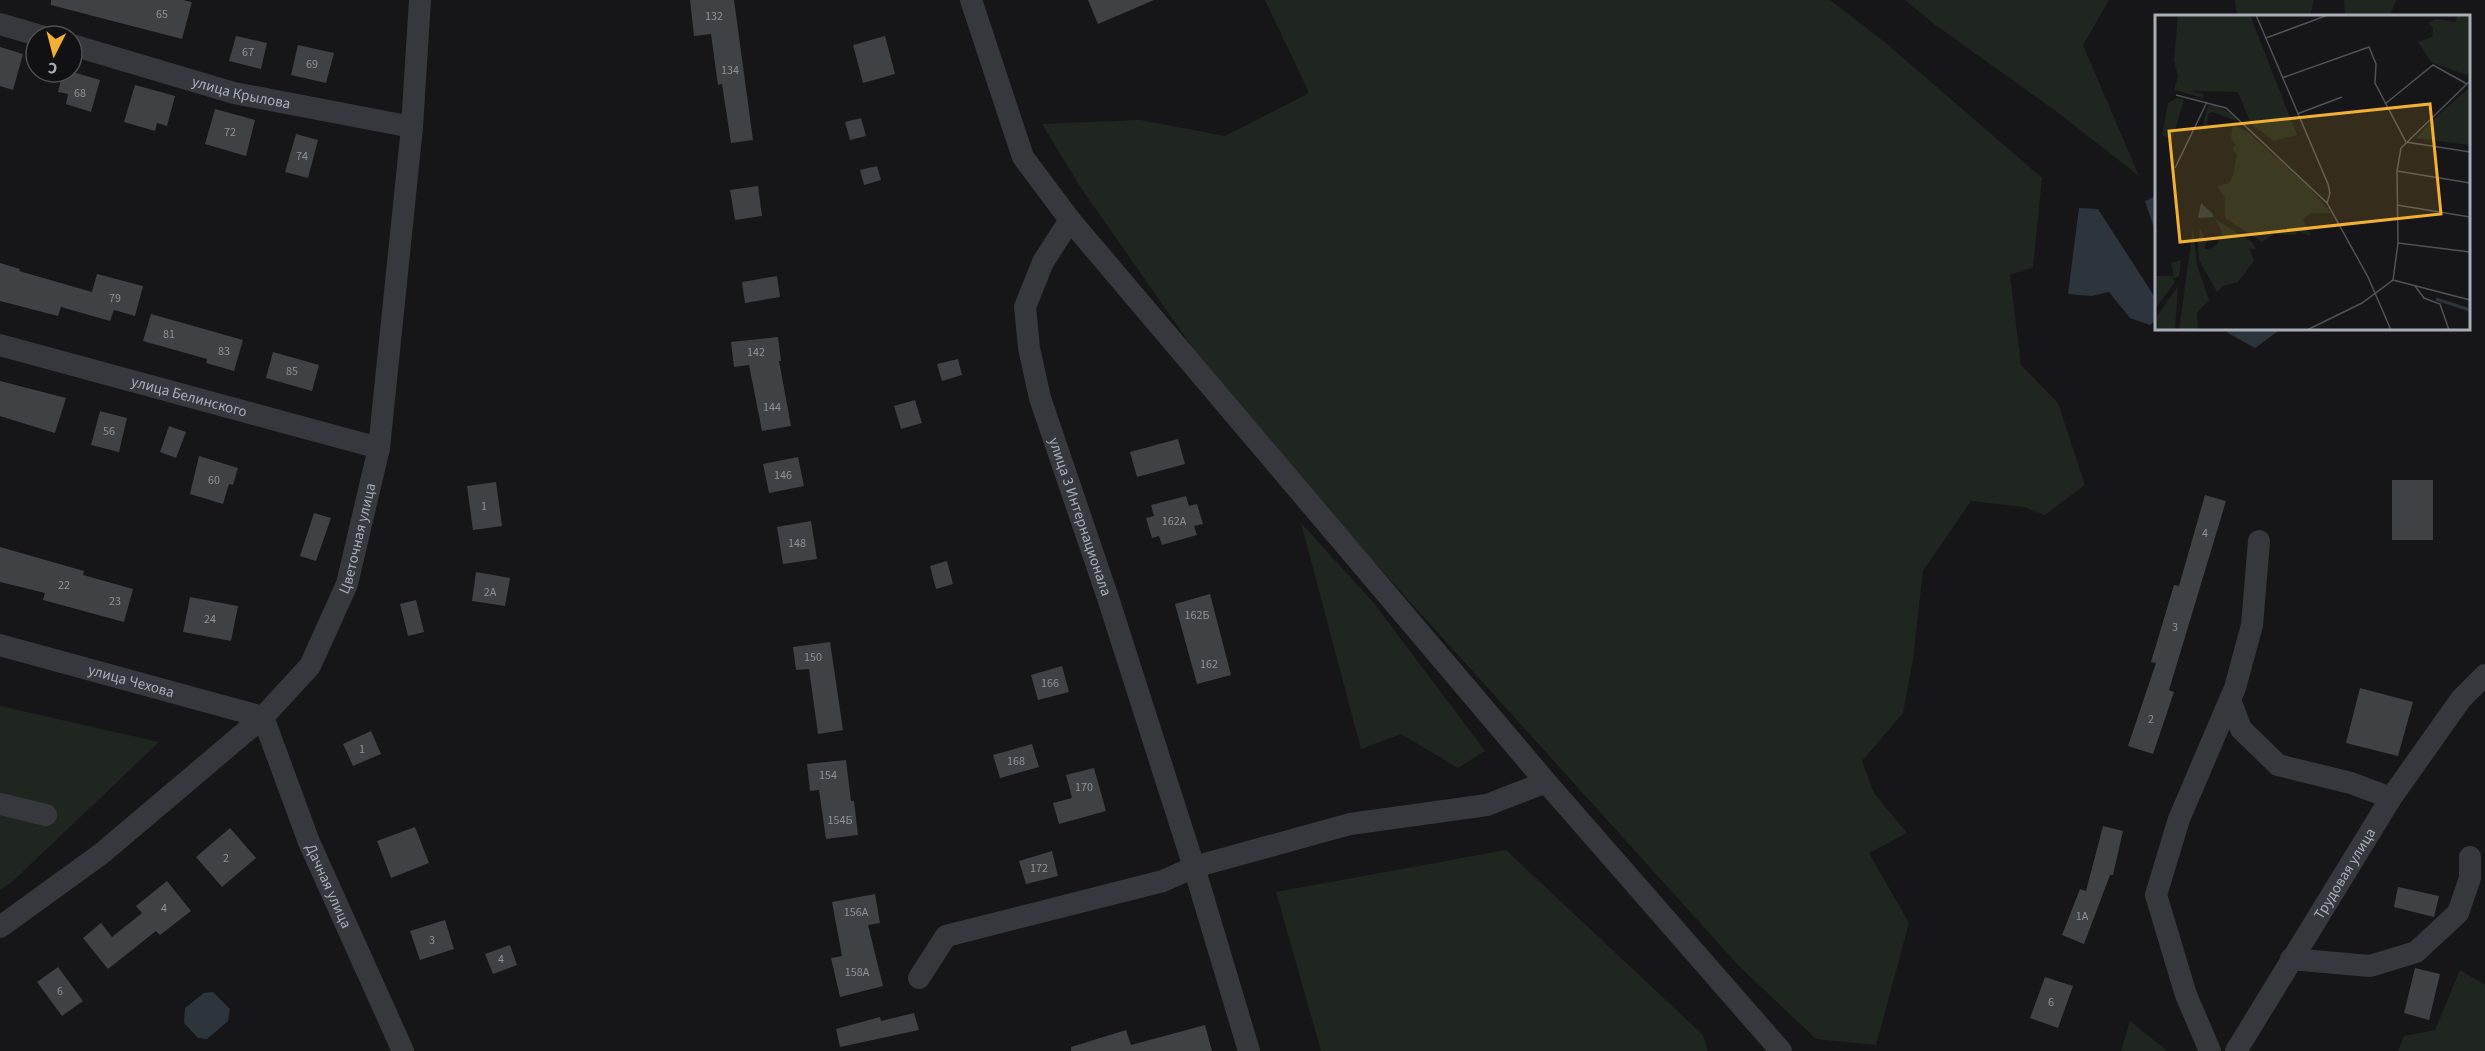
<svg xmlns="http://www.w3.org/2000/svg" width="2485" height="1051" font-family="'Source Sans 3',sans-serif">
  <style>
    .green { fill: #1e261f }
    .water { fill: #2c353c }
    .building { fill: #404145 }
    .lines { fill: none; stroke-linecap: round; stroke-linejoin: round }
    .minor { stroke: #37383d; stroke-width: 22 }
    .labels { text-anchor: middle; stroke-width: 5; stroke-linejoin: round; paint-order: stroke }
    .number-label { font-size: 12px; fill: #8e929b }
    .street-label { font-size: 15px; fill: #a8adb8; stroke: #111113 }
    .inset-river { fill: none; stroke: #2c353c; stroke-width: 3 }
    .inset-road { fill: none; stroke: #505258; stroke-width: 1.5 }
    .view { fill: #f2b134; fill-opacity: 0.15; stroke: #f2b134; stroke-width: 3 }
    .inset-edge { fill: none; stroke: #a8adb8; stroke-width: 3 }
  </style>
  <rect width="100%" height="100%" fill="#161618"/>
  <!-- green -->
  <g class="green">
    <polygon points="1265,0 1830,0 1887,44 2042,178 2033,267 2010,275 2021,365 2058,403 2085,485 2045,515 2024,507 1971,501 1923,571 1913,659 1903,713 1862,761 1874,793 1907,833 1869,853 1909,923 1876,1045 1816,1039 1739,966 1235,408 1081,188 1042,124 1140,120 1225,136 1309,93"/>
    <polygon points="1905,0 2109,0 2083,45 2139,176 2057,112 1934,24"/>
    <polygon points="2235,0 2314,0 2310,16 2237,16"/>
    <polygon points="2344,0 2396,0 2390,16 2345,16"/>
    <polygon points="1301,523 1373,602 1485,751 1458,768 1401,734 1361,749"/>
    <polygon points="0,706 159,742 12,882 0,890"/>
    <polygon points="1506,850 1703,1035 1708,1051 1321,1051 1276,892"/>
    <polygon points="2460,970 2485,985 2485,1051 2398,1051 2404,1036 2435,1030"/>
    <polygon points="2130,1021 2166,1050 2166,1051 2121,1051"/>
  </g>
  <!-- water -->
  <g class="water">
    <polygon points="2156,196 2156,234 2145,201"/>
    <polygon points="2079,208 2098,209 2156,299 2156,320 2150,325 2130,318 2109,292 2091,296 2068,294"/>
    <polygon points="2225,329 2281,329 2255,348 2228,333"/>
    <polygon points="213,992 230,1009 228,1021 207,1039 198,1038 184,1023 185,1008 204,993"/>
  </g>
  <!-- building -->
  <g class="building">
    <polygon points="51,0 183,0 192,2 182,39 51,5"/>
    <polygon points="690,0 734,0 753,140 731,143 722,84 718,85 711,34 694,36"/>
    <polygon points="1088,0 1154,0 1098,24"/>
    <polygon points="236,36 267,43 261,69 229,61"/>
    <polygon points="885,36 895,74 863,83 853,45"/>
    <polygon points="298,45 334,53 326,83 291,75"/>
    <polygon points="0,47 23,54 13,90 0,86"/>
    <polygon points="63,72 73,72 100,80 91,112 66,104 68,94 58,92"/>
    <polygon points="135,85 175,96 167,126 157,123 155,131 124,122"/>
    <polygon points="215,109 255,120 246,156 205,144"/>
    <polygon points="861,118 866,136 850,140 845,122"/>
    <polygon points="296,134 318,140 308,178 285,172"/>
    <polygon points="877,166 881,180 864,185 860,170"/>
    <polygon points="758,186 762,216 735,220 730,190"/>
    <polygon points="0,263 20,269 19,271 92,292 97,274 143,286 135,316 114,310 110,321 61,307 58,316 0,301"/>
    <polygon points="777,276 780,297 745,303 742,282"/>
    <polygon points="151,314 243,340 234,371 206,363 207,359 143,341"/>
    <polygon points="778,337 781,361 779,361 791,426 762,431 749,365 734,367 731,342"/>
    <polygon points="273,352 319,365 312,391 266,378"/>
    <polygon points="958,359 962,375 942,381 937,364"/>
    <polygon points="0,381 66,398 55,433 0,416"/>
    <polygon points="915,400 922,423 901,429 894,406"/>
    <polygon points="100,411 127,418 119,452 91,445"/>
    <polygon points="169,426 186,432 176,458 160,452"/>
    <polygon points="1178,439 1185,464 1137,477 1130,452"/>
    <polygon points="199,456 238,468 233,485 229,484 223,504 190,494"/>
    <polygon points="798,457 804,486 769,493 763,464"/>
    <rect x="2392" y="480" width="41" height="60"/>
    <polygon points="496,482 502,526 473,530 467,486"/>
    <polygon points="2205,495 2226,501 2169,690 2174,692 2153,754 2128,746 2156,663 2151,662 2174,585 2179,586"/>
    <polygon points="1186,496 1189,506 1197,504 1203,524 1194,526 1197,535 1162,545 1159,536 1152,538 1146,518 1154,516 1151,505"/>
    <polygon points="314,513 331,518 316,561 300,556"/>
    <polygon points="811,521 817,559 783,564 777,527"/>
    <polygon points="0,547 84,571 83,575 133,589 124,622 43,600 45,593 0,582"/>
    <polygon points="947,561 953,584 936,589 930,566"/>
    <polygon points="476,572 510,578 505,606 472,601"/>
    <polygon points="1210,594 1231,675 1197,684 1175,604"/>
    <polygon points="190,597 238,606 231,641 183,632"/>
    <polygon points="416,600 424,632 408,636 400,604"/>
    <polygon points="830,642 843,730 818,734 809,669 796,670 793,647"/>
    <polygon points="1062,666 1069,692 1038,700 1031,675"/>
    <polygon points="2360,688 2413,702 2398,756 2346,743"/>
    <polygon points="371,731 381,754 353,766 343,744"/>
    <polygon points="1032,744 1039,767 1000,778 993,755"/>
    <polygon points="846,760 851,801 854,801 858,835 826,839 819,790 810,791 807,764"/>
    <polygon points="1094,768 1106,811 1059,824 1053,803 1072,798 1066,775"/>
    <polygon points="2103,826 2123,831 2113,875 2110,875 2084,944 2062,935 2080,889 2086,891"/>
    <polygon points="415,827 429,863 391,878 377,841"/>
    <polygon points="230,828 256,858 222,887 196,857"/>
    <polygon points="1052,851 1058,876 1026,884 1019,861"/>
    <polygon points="167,881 191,911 160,935 156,931 108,969 83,938 101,923 112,937 142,913 136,906"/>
    <polygon points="2398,887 2439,896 2434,917 2394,907"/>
    <polygon points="875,894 880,923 868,925 883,986 840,997 831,958 842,956 832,902"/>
    <polygon points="445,920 454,949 420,960 410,931"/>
    <polygon points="510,945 517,965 493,974 485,954"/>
    <polygon points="58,967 83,1001 62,1016 37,982"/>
    <polygon points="2415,968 2440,974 2429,1020 2404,1013"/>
    <polygon points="2045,977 2073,986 2058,1028 2030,1018"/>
    <polygon points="914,1013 919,1030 840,1047 836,1029 880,1017 881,1021"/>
    <polygon points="1205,1025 1212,1051 1071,1051 1071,1047 1126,1030 1131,1045"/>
  </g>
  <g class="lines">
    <!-- minor -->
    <g class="minor">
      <polyline points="971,0 1023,157 1070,220 1546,782 1781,1051"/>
      <polyline points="0,24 41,36"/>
      <path id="s1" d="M 72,45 L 234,93 L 412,127"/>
      <path id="s2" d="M 1070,220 L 1043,262 L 1025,307 L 1029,348 L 1040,398 L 1108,598 L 1194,867 L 1249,1051"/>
      <path id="s3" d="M 0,345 L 379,448"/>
      <path id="s4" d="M 0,645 L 263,717 L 309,842 L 403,1051"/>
      <polyline points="2230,700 2241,729 2278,765 2351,783 2391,798"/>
      <polyline points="0,804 46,815"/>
      <path id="s5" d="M 0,927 L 101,854 L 263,717 L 310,666 L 347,584 L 379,448 L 412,127 L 420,0"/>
      <polyline points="2291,959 2370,966 2416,952 2458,913 2470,878 2470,857"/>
      <polyline points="919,978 946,936 1163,881 1194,867 1350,824 1487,805 1546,782"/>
      <polyline points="2210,1051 2186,995 2156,895 2179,819 2235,688 2252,625 2259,541"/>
      <path id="s6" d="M 2236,1051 L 2391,798 L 2461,699 L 2485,675"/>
    </g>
  </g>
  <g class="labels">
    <!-- number labels -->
    <g class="number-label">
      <text x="162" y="18">65</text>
      <text x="714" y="20">132</text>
      <text x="248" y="56">67</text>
      <text x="312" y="68">69</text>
      <text x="730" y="74">134</text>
      <text x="80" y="97">68</text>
      <text x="230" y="136">72</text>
      <text x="302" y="160">74</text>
      <text x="115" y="302">79</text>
      <text x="169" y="338">81</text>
      <text x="224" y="355">83</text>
      <text x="756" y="356">142</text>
      <text x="292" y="375">85</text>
      <text x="772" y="411">144</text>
      <text x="109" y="435">56</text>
      <text x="783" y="479">146</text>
      <text x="214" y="484">60</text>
      <text x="484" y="510">1</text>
      <text x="1174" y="525">162А</text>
      <text x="2205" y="537">4</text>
      <text x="797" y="547">148</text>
      <text x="64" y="589">22</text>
      <text x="490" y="596">2А</text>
      <text x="115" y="605">23</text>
      <text x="1197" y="619">162Б</text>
      <text x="210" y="623">24</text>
      <text x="2175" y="631">3</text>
      <text x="813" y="661">150</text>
      <text x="1209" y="668">162</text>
      <text x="1050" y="687">166</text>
      <text x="2151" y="723">2</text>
      <text x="362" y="753">1</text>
      <text x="1016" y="765">168</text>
      <text x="828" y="779">154</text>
      <text x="1084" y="791">170</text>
      <text x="840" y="824">154Б</text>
      <text x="226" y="862">2</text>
      <text x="1039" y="872">172</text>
      <text x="164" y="912">4</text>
      <text x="856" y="916">156А</text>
      <text x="2082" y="920">1А</text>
      <text x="432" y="944">3</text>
      <text x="501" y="963">4</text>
      <text x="857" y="976">158А</text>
      <text x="60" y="995">6</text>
      <text x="2051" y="1006">6</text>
    </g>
    <!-- street labels -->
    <g class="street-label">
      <text dy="5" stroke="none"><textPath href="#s1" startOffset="176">улица Крылова</textPath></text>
      <text dy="5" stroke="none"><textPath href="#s3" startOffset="196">улица Белинского</textPath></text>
      <text dy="5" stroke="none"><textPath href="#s2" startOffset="316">улица 3 Интернационала</textPath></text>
      <text dy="5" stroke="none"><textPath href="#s5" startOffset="543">Цветочная улица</textPath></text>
      <text dy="5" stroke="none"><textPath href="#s4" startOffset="136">улица Чехова</textPath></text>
      <text dy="5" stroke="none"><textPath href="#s6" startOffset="208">Трудовая улица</textPath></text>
      <text dy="5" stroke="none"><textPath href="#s4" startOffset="454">Дачная улица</textPath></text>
    </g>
  </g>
  <!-- overview -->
  <g transform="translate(2155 15)">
    <rect width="315" height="315" fill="#161618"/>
    <path d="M 23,0 L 95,0 L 142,120 L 119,126 L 96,109 L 83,77 L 34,76 L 49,79 L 48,83 L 19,75 L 23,61 L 19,45 ZM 303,0 L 315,0 L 315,55 L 312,60 L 276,47 L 263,27 L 277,22 L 278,13 L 273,8 L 281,4 L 300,7 ZM 315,72 L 315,130 L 261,123 L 275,107 ZM 22,83 L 29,85 L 17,125 L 7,120 L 13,88 ZM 59,90 L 77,99 L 82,106 L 57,97 L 53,99 L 52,115 L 47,113 L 53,91 ZM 78,110 L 93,117 L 152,170 L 176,198 L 156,198 L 148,204 L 156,221 L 142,216 L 141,220 L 119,219 L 107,227 L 70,203 L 70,183 L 62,171 L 74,168 L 78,160 L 82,140 L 77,133 L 81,130 L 76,123 ZM 60,204 L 97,227 L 101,235 L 94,233 L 99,245 L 83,267 L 68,271 L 62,277 L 44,245 L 43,229 L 45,214 L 52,227 L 49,233 L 55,235 L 63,228 L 67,217 ZM 38,213 L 42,250 L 54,285 L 42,298 L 43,315 L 24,315 ZM 26,245 L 24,261 L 18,264 L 20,267 L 0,294 L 0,261 L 19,261 L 16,248 ZM 23,271 L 20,315 L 0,315 L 0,304 Z" fill="#1e261f"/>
    <path d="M 46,188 L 57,198 L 59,202 L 43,203 Z" fill="#2c353c"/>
    <path class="inset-river" d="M 281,284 L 315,295"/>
    <path class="inset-road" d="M 101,0 L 173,169 L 175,178 L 172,188M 111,23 L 173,0M 127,63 L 214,32 L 221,49 L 220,68 L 251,127 L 315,137M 21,80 L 71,93 L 172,188 L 213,262 L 236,315M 230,89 L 278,50 L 312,69M 142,99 L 187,82M 20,153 L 52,87M 242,156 L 315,168M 242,190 L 315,202M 243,228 L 315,237M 238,265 L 315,285M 260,271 L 269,283 L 285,289 L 294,315M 152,315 L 207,288 L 238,265 L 243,228 L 242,156 L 246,133 L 315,66"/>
    <path class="view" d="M 275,89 L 286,199 L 25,227 L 14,116 Z"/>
    <rect width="315" height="315" class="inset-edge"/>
  </g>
  <!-- north arrow -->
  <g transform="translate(54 54) rotate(186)"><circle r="28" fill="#111113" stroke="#4d4f55" stroke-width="1.5"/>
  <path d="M0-4.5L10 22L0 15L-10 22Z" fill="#f2b134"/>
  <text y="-9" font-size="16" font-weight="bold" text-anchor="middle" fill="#a8adb8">С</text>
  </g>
</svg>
